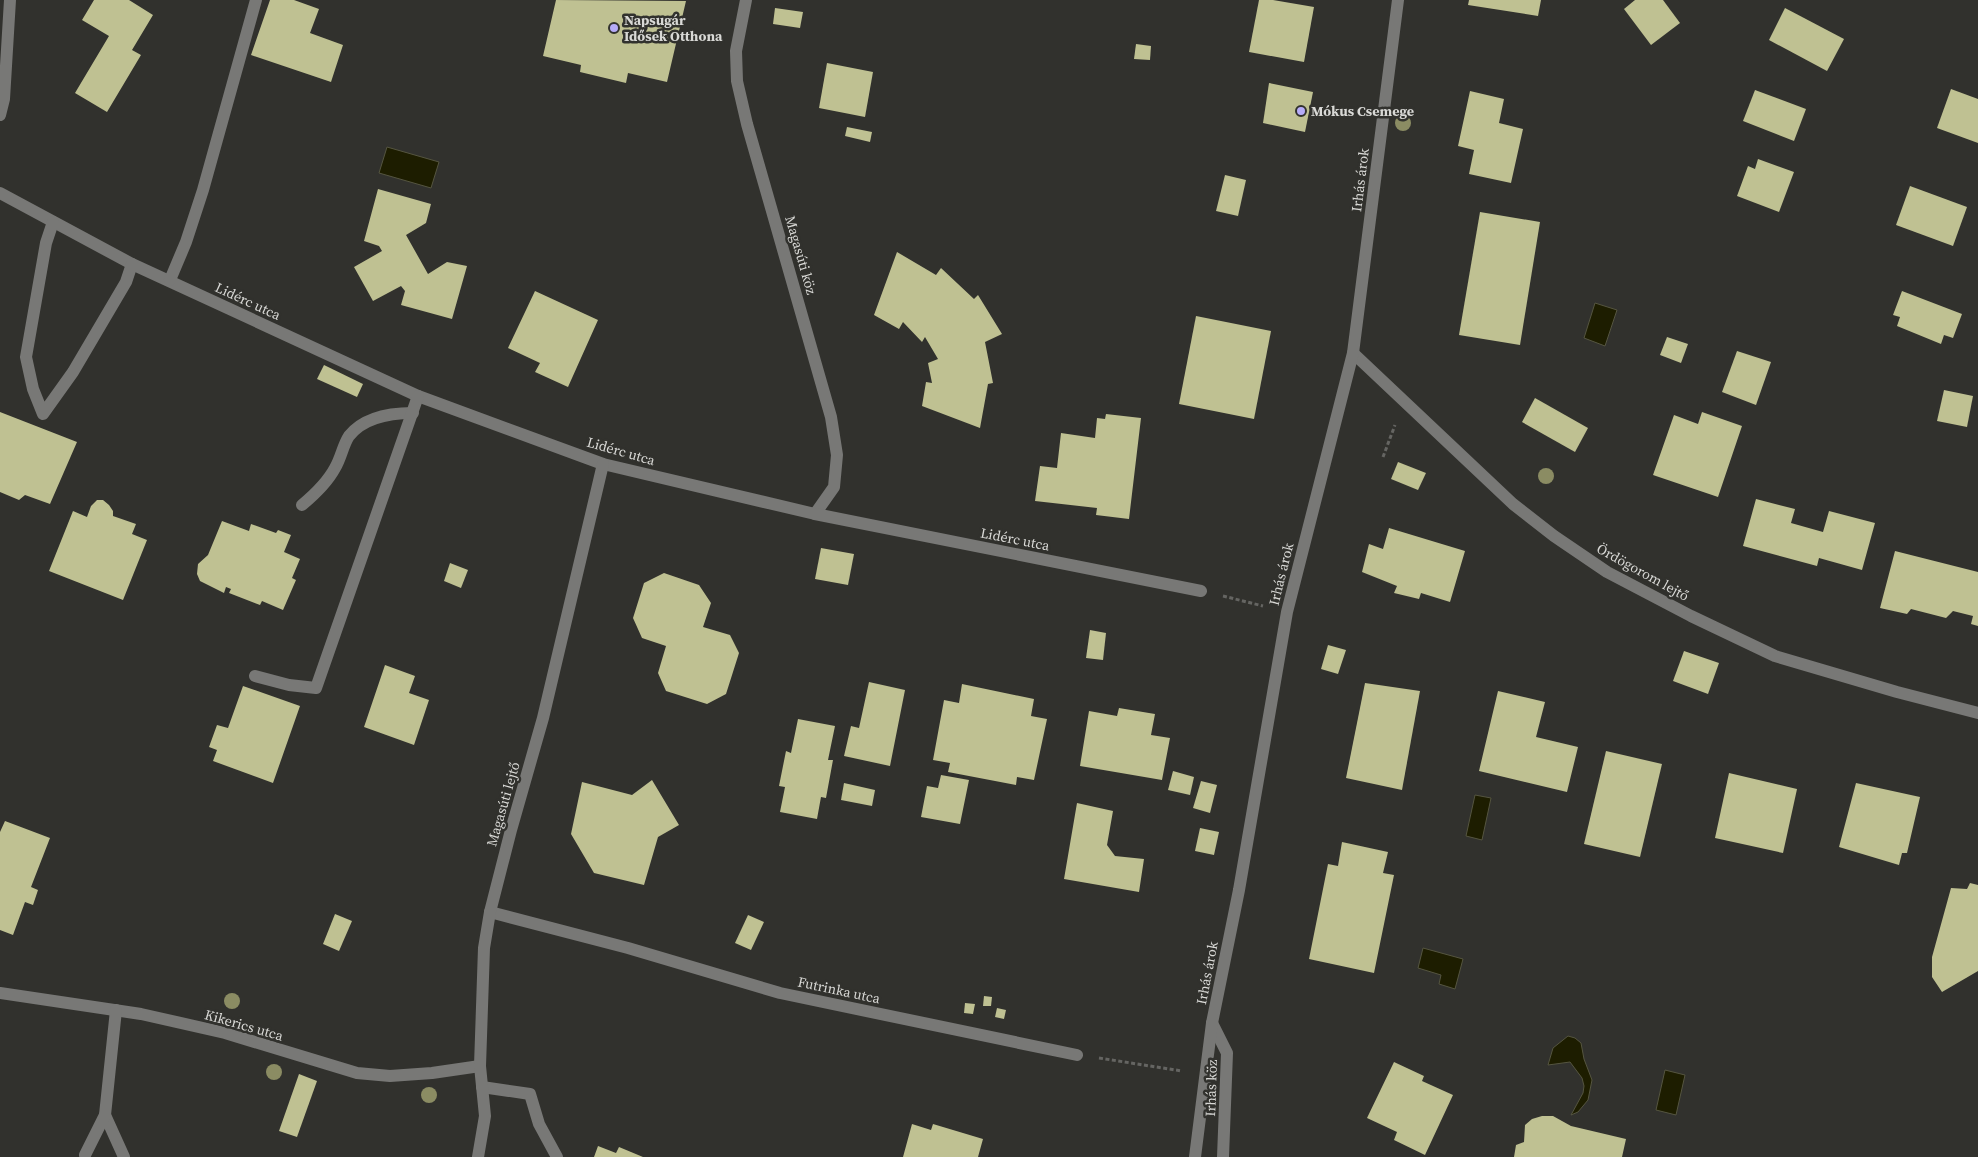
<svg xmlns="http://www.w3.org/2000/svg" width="1978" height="1157" font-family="'Source Serif 4',serif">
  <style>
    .water { fill: #1d1d00; stroke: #555540 }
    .building { fill: #bfc192 }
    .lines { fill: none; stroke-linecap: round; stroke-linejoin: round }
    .path { stroke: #656562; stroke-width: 3; stroke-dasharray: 4 2.5; stroke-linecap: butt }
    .minor { stroke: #787876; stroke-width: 12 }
    .tree { fill: #8b8c63 }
    .poi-dot { fill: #b6acf8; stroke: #31312d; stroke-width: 2 }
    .labels { text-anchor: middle; stroke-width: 5; stroke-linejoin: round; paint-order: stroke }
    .poi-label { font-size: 14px; font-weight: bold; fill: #d9d9d6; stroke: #31312d; text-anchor: start }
    .street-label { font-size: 14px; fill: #d9d9d6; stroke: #31312d }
  </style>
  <rect width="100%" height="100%" fill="#31312d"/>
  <!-- water -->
  <g class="water">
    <polygon points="387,147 439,162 431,188 379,173"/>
    <polygon points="1595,303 1617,310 1605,346 1584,338"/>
    <polygon points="1475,795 1491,798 1482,840 1466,836"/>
    <polygon points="1423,948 1463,959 1455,989 1439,984 1441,975 1418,968"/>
    <polygon points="1568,1036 1575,1038 1581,1043 1584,1059 1592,1080 1588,1100 1578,1112 1571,1115 1583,1093 1584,1086 1582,1078 1570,1062 1548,1065 1553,1048"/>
    <polygon points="1665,1070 1685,1075 1676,1115 1656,1110"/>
  </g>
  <!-- building -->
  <g class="building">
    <polygon points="94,0 129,0 153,15 132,50 141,55 107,112 75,93 109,36 82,20"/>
    <polygon points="270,0 294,0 319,9 310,33 343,45 331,82 251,55"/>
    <polygon points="556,0 686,1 667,82 628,73 626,83 580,72 581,65 543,56"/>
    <polygon points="1259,0 1273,0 1314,7 1304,62 1249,52"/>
    <polygon points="1469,0 1541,0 1538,16 1468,5"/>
    <polygon points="1635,0 1663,0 1680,23 1651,45 1624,9"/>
    <polygon points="775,8 803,12 800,28 773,24"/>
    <polygon points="1785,8 1844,39 1827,71 1769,40"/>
    <polygon points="1136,44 1151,46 1150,60 1134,59"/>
    <polygon points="827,63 873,72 865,117 819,108"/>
    <polygon points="1269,83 1313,92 1305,132 1263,123"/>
    <polygon points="1951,89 1978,99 1978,143 1937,128"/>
    <polygon points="1755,90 1806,109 1794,141 1743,121"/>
    <polygon points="1470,91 1504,99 1499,123 1523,129 1511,183 1469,174 1474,150 1458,146"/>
    <polygon points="847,127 872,132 870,142 845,136"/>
    <polygon points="1758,159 1794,172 1779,212 1737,196 1748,166 1755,169"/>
    <polygon points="1225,175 1246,180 1238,216 1216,211"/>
    <polygon points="1910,186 1967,207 1953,246 1896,225"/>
    <polygon points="378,189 431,204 426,223 406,235 428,274 447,262 467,266 452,319 401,305 405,291 401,286 373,301 354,267 382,251 379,246 364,241"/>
    <polygon points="1480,212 1540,222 1520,345 1459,335"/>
    <polygon points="897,252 936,275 941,268 974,299 978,295 1002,334 985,342 993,383 988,384 980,428 922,406 926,382 932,383 928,363 938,359 925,337 922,342 903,322 899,329 874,315"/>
    <polygon points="535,291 598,320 568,387 535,372 540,363 508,348"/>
    <polygon points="1902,291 1962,314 1953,338 1944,335 1941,344 1897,326 1900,317 1893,315"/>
    <polygon points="1196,316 1271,331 1254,419 1179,404"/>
    <polygon points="1667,337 1688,344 1681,363 1660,355"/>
    <polygon points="1737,351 1771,362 1756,405 1722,392"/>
    <polygon points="324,365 363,384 357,397 317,379"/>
    <polygon points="1944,390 1973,396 1967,427 1937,421"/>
    <polygon points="1535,398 1588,428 1575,452 1522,422"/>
    <polygon points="0,412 77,442 50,504 25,495 19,500 0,492"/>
    <polygon points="1702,412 1742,426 1718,497 1653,475 1674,415 1698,424"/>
    <polygon points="1106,414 1141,418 1129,519 1096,515 1097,508 1035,501 1040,466 1057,468 1061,433 1095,438 1097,418 1105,419"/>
    <polygon points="1398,462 1426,473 1418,490 1391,479"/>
    <polygon points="1756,499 1795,509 1791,523 1823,532 1829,511 1875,523 1862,570 1819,558 1817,566 1743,546"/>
    <polygon points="97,500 103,500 109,505 113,511 113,516 136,524 132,534 147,540 123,600 49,571 73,511 87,517 91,506"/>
    <polygon points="222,521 249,531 251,524 276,533 278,530 291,535 284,552 300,559 292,578 296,580 283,610 262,601 260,605 229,593 231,589 226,587 224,593 200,581 197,574 198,564 208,555"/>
    <polygon points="1389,528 1465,551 1450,602 1421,593 1419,599 1394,593 1397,586 1362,572 1369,544 1383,549"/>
    <polygon points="821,548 854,554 848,585 815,579"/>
    <polygon points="1895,551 1978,572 1978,626 1971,624 1973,616 1953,611 1946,618 1911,609 1907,614 1880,608"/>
    <polygon points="450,563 468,570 461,588 444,581"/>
    <polygon points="664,573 699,585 711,603 703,627 730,635 739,653 726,694 707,704 666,691 658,673 666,646 642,638 633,618 644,583"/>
    <polygon points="1090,630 1106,633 1103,660 1086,658"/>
    <polygon points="1328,645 1346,650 1338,674 1321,669"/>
    <polygon points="1684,651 1719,663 1708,694 1673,681"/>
    <polygon points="385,665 415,676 409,693 429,700 414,745 364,727"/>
    <polygon points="869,682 905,690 890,766 844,756 851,726 859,728"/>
    <polygon points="1365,683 1420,691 1402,790 1346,778"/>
    <polygon points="962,684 1034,699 1031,716 1047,719 1034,780 1017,777 1016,785 948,772 950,763 933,760 944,700 959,703"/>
    <polygon points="243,686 300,706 273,783 213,761 217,750 209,747 217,725 228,728"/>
    <polygon points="1498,691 1545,702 1536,737 1578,747 1567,792 1479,771"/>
    <polygon points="1119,708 1155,714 1151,735 1170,738 1162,780 1080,766 1089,711 1117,716"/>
    <polygon points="798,719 835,726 828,760 833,760 826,798 821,797 817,819 780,812 785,787 779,786 786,751 791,753"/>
    <polygon points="1606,751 1662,764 1640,857 1584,844"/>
    <polygon points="1173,771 1194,777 1190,795 1168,790"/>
    <polygon points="1729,773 1797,789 1783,853 1715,838"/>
    <polygon points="941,775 969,780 960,824 921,817 927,786 938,788"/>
    <polygon points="652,780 679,825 658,837 644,885 594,873 571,834 582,782 632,795"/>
    <polygon points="1201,781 1217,785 1210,813 1193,808"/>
    <polygon points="844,783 875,790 872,806 841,800"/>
    <polygon points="1856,783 1920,797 1907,853 1902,853 1899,865 1839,847"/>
    <polygon points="1077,803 1113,811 1107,845 1115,856 1144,859 1139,892 1064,879"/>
    <polygon points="5,821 50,838 31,887 38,890 33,905 25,902 13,935 0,930 0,832"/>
    <polygon points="1200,828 1219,832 1214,855 1195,851"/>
    <polygon points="1342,842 1388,852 1383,873 1394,875 1374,973 1309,959 1328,864 1338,866"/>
    <polygon points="1970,883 1978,885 1978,971 1942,992 1932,977 1932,957 1951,888 1967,889"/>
    <polygon points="335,914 352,921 339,951 323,944"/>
    <polygon points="748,915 764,922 751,950 735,943"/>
    <polygon points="984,996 992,997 991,1006 983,1006"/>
    <polygon points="965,1003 975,1004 973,1014 964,1013"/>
    <polygon points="997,1008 1006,1010 1004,1019 995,1017"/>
    <polygon points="1394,1062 1424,1076 1422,1081 1453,1095 1425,1155 1394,1140 1397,1132 1367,1118"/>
    <polygon points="299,1074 317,1081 297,1137 279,1131"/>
    <polygon points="1542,1116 1553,1116 1571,1126 1626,1139 1622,1157 1514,1157 1516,1145 1524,1142 1525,1125 1532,1119"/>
    <polygon points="912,1124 931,1130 933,1124 983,1139 978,1157 903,1157"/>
    <polygon points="598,1146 616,1153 619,1147 643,1157 594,1157"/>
  </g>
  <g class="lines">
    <!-- path -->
    <g class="path">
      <polyline points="1383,457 1395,425"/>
      <polyline points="1223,596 1263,606"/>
      <polyline points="1099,1058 1182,1071"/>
    </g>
    <!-- minor -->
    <g class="minor">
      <polyline points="746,0 736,51 737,81 747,124 831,417 837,455 834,487 815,514"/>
      <polyline points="0,115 4,99 10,0"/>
      <polyline points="0,193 132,264 418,396 603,464 815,514 1201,591"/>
      <polyline points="53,222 46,243 26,357 33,389 43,414 73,372 126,282 132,264"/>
      <polyline points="170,280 186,242 203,190 256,0"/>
      <polyline points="1353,353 1513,504 1554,536 1607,572 1691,616 1775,656 1897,692 1978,713"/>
      <path d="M 302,505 C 314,495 327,483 335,468 C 341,458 343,445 349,436 C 364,417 391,413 413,413"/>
      <polyline points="255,676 289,685 316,688 418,396"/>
      <polyline points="490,912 628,948 780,993 1077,1055"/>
      <polyline points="0,993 141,1014 225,1033 357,1073 390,1076 432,1073 480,1066"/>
      <polyline points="1212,1023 1227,1053 1223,1157"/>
      <polyline points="482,1087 530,1094 539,1124 557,1157"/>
      <polyline points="105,1115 124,1157"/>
      <polyline points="85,1155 105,1115 116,1010"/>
      <polyline points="478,1157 485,1116 480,1066 484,948 490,912 511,830 543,718 603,464"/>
      <polyline points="1195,1157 1212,1023 1239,890 1287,612 1353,353 1398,0"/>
    </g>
  </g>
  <!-- trees -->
  <g class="tree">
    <circle cx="1403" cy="123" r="8"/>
    <circle cx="1546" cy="476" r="8"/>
    <circle cx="232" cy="1001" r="8"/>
    <circle cx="274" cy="1072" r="8"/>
    <circle cx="429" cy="1095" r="8"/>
  </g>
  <!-- markers -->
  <g class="poi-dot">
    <circle cx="614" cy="28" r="5"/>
    <circle cx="1301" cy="111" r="5"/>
  </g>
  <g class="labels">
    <!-- poi labels -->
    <g class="poi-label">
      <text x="624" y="25">Napsugár<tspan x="624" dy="16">Idősek Otthona</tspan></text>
      <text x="1311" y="116">Mókus Csemege</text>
    </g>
    <!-- street labels -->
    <g class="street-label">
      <text transform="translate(1360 180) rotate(-83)" y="5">Irhás árok</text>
      <text transform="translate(801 255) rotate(74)" y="5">Magasúti köz</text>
      <text transform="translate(248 301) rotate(25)" y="5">Lidérc utca</text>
      <text transform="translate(621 451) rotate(16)" y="5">Lidérc utca</text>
      <text transform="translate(1015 539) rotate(11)" y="5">Lidérc utca</text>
      <text transform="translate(1643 572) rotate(29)" y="5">Ördögorom lejtő</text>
      <text transform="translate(1281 574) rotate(-76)" y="5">Irhás árok</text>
      <text transform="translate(503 804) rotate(-74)" y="5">Magasúti lejtő</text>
      <text transform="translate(1207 973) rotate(-79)" y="5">Irhás árok</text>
      <text transform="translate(839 990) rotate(12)" y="5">Futrinka utca</text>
      <text transform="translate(244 1025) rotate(16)" y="5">Kikerics utca</text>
      <text transform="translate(1211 1088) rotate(-88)" y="5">Irhás köz</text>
    </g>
  </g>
</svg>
